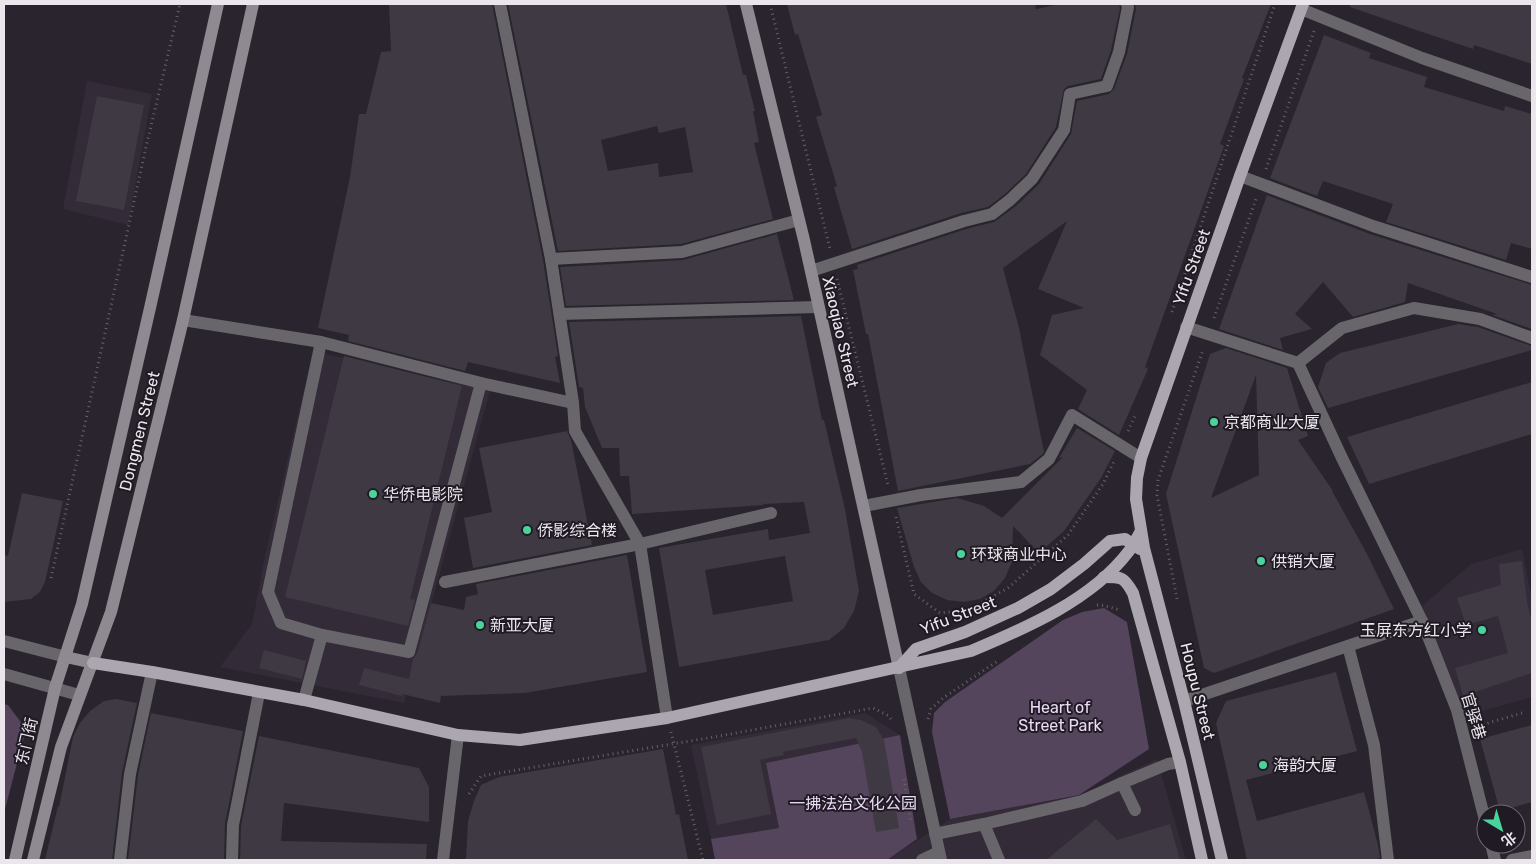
<svg xmlns="http://www.w3.org/2000/svg" width="1536" height="864" font-family="Rubik,'Noto Sans SC',sans-serif">
  <style>
    .built { fill: #342b39 }
    .green { fill: #54455d }
    .building { fill: #3e3942; fill-rule: evenodd }
    .lines { fill: none; stroke-linecap: round; stroke-linejoin: round }
    .path { stroke: #67626a; stroke-width: 3; stroke-dasharray: 1 4; stroke-linecap: butt }
    .street { stroke: #69666b; stroke-width: 12 }
    .secondary { stroke: #8f8a92; stroke-width: 12 }
    .primary { stroke: #aca6b0; stroke-width: 12 }
    .poi-dot { fill: #4cd39b; stroke: #1f1a23; stroke-width: 2 }
    .labels { text-anchor: middle; stroke-width: 4; stroke-linejoin: round; paint-order: stroke }
    .street-label { font-size: 16px; fill: #eae6ec; stroke: #1f1a23 }
    .poi-label { font-size: 16px; fill: #eae6ec; stroke: #1f1a23; text-anchor: start }
    .park-label { font-size: 16px; fill: #ebdaf6; stroke: #1f1a23 }
  </style>
  <rect width="100%" height="100%" fill="#29242d"/>
  <!-- built -->
  <g class="built">
    <polygon points="87,81 152,94 128,225 63,209"/>
    <polygon points="313,351 490,391 404,703 220,667 252,624 265,556"/>
    <polygon points="1522,549 1532,600 1532,697 1465,716 1422,606 1471,564"/>
    <polygon points="865,713 900,735 766,763 779,828 711,839 691,745"/>
    <polygon points="1157,759 1186,860 887,860 950,819 1079,795"/>
  </g>
  <!-- green -->
  <g class="green">
    <polygon points="1104,608 1127,622 1149,749 1079,795 950,819 932,732 934,713 945,702 1063,620 1082,612"/>
    <polygon points="4,704 8,705 26,729 4,813"/>
    <polygon points="900,735 917,839 887,860 715,860 711,839 779,828 766,763"/>
  </g>
  <!-- building -->
  <g class="building">
    <polygon points="389,4 492,4 543,260 558,356 555,357 560,383 468,362 465,371 348,341 349,335 318,328 350,177 359,114 366,114 381,52 391,51"/>
    <path d="M 508,4 L 726,4 L 743,75 L 746,75 L 755,111 L 753,111 L 759,142 L 754,143 L 773,219 L 681,244 L 558,251 ZM 657,126 L 659,133 L 685,127 L 693,172 L 659,177 L 658,163 L 608,171 L 601,140 Z"/>
    <polygon points="787,4 1035,4 1036,9 1060,4 1119,4 1120,8 1111,50 1101,79 1068,86 1064,89 1056,127 1026,174 1005,194 988,207 961,213 852,249 834,187 837,186 816,117 822,115 798,34 795,35"/>
    <polygon points="1135,4 1271,4 1242,78 1244,79 1220,144 1224,146 1145,367 1148,369 1119,435 1078,409 1087,390 1040,355 1052,315 1084,308 1038,289 1067,221 1003,268 1019,328 1044,452 1043,454 1030,464 898,491 868,334 866,334 853,270 858,269 857,265 966,229 994,222 1016,206 1039,184 1071,134 1077,101 1109,94 1114,89 1127,54 1136,9"/>
    <polygon points="1350,4 1532,4 1532,64 1474,45 1473,49 1425,33 1350,7"/>
    <polygon points="1324,35 1371,53 1369,58 1427,77 1424,87 1504,111 1505,106 1532,114 1532,249 1511,243 1506,260 1386,222 1393,204 1323,181 1317,196 1270,178"/>
    <polygon points="97,96 144,105 124,210 76,201"/>
    <polygon points="1267,195 1370,234 1532,285 1532,329 1492,315 1497,314 1408,283 1405,302 1353,317 1323,282 1295,314 1312,329 1280,338 1283,350 1219,329"/>
    <polygon points="777,234 794,300 566,306 560,267 683,260"/>
    <path d="M 801,316 L 822,420 L 824,420 L 845,509 L 859,591 L 854,611 L 844,628 L 829,640 L 679,667 L 659,548 L 768,529 L 769,540 L 810,533 L 804,502 L 763,504 L 764,505 L 632,514 L 629,476 L 620,476 L 619,448 L 602,448 L 585,407 L 583,388 L 579,387 L 569,322 ZM 785,556 L 793,601 L 713,615 L 705,570 Z"/>
    <polygon points="1458,324 1478,327 1532,346 1532,350 1328,408 1318,387 1326,363 1340,353"/>
    <path d="M 1226,348 L 1287,368 L 1308,436 L 1298,440 L 1333,491 L 1332,491 L 1366,552 L 1394,609 L 1214,673 L 1204,668 L 1166,494 L 1210,354 ZM 1256,375 L 1259,475 L 1211,498 Z"/>
    <polygon points="344,356 462,386 410,599 415,600 408,626 285,597"/>
    <polygon points="1532,382 1532,434 1369,484 1347,437"/>
    <polygon points="1077,428 1115,451 1101,478 1064,531 1039,553 1013,526 1012,562 1005,578 994,591 980,599 964,602 947,600 932,593 921,582 914,567 897,508 957,498 984,506 1002,518 1063,457 1059,458"/>
    <polygon points="567,431 571,440 592,545 473,568 464,518 492,512 479,448"/>
    <polygon points="22,493 63,501 45,582 40,592 31,599 4,602 4,555 8,556"/>
    <polygon points="627,555 647,672 525,693 441,696 440,703 402,694 402,696 359,685 364,668 409,679 413,659 417,654 431,603 464,610 466,597 478,594 476,584"/>
    <polygon points="1522,561 1527,602 1532,622 1532,673 1463,696 1455,668 1508,653 1498,616 1466,625 1457,598 1501,585 1499,564"/>
    <polygon points="264,650 306,661 302,679 259,668"/>
    <polygon points="1336,672 1357,751 1246,780 1257,821 1364,792 1378,845 1380,858 1371,860 1247,860 1216,723 1226,701"/>
    <polygon points="116,699 137,703 122,773 112,860 45,860 58,806 59,807 73,737 80,723 90,711 104,701"/>
    <polygon points="151,713 243,731 225,824 224,860 128,860 138,775"/>
    <polygon points="849,718 861,720 876,727 884,740 899,828 876,832 862,752 856,738 783,752 784,755 760,760 771,814 717,825 701,747"/>
    <polygon points="1532,725 1532,802 1500,811 1480,739"/>
    <polygon points="259,736 419,768 429,787 429,822 284,803 281,841 427,844 426,860 240,860 241,826"/>
    <polygon points="663,749 676,815 679,814 688,860 466,860 468,821 474,801 481,785 499,777"/>
    <polygon points="1096,819 1117,840 1170,824 1180,860 1046,860"/>
  </g>
  <g class="lines">
    <!-- path -->
    <g class="path">
      <polyline points="770,4 830,249"/>
      <polyline points="1266,169 1314,31"/>
      <polyline points="837,279 888,485"/>
      <polyline points="1172,312 1275,4"/>
      <polyline points="1214,318 1256,199"/>
      <polyline points="1128,431 1136,414"/>
      <polyline points="896,517 914,594 940,613 968,610 1008,588 1068,535 1103,484 1115,459"/>
      <polyline points="51,578 146,147 180,4"/>
      <polyline points="1177,599 1157,495 1158,480 1203,350"/>
      <polyline points="1097,605 1101,605 1120,610"/>
      <polyline points="928,719 931,709 943,698 999,660"/>
      <polyline points="1478,726 1522,713"/>
      <polyline points="671,732 703,860"/>
      <polyline points="904,779 911,822"/>
      <polyline points="469,794 481,776 714,737 873,708 889,716 892,721"/>
    </g>
    <!-- street -->
    <g class="street">
      <polyline points="500,4 551,259 573,403 575,431 640,544 667,718"/>
      <polyline points="1301,9 1422,58 1532,96"/>
      <polyline points="1240,176 1373,226 1532,277"/>
      <polyline points="551,259 682,252 799,220"/>
      <polyline points="811,271 964,221 992,214 1010,200 1032,179 1064,130 1070,94 1107,86 1119,52 1128,7 1127,4"/>
      <polyline points="560,314 818,307"/>
      <polyline points="183,320 321,342 481,383 573,403"/>
      <polyline points="1186,327 1298,363 1341,456 1422,621 1457,710 1486,824"/>
      <polyline points="321,342 268,592 281,623 322,635 409,652 481,383"/>
      <polyline points="1298,363 1342,328 1414,308 1480,319 1532,338"/>
      <polyline points="864,506 921,495 1021,482 1049,459 1072,415 1141,458"/>
      <polyline points="445,582 640,544 771,513"/>
      <polyline points="4,641 66,657"/>
      <polyline points="1348,646 1374,745 1388,860"/>
      <polyline points="899,668 941,860"/>
      <polyline points="4,674 79,695"/>
      <polyline points="304,700 322,635"/>
      <polyline points="1184,701 1422,621"/>
      <polyline points="1122,783 1168,764 1180,762"/>
      <polyline points="984,824 999,860"/>
      <polyline points="935,834 984,824 1082,801 1122,783 1135,810"/>
      <polyline points="1491,844 1495,860"/>
      <polyline points="120,860 130,774 152,672"/>
      <polyline points="232,860 233,825 259,693"/>
      <polyline points="443,860 458,735"/>
      <polyline points="922,860 939,852"/>
      <polyline points="1512,860 1532,856"/>
    </g>
    <!-- secondary -->
    <g class="secondary">
      <polyline points="746,4 804,240 899,668"/>
      <polyline points="66,657 93,663"/>
      <polyline points="15,860 55,688 82,604 150,308 218,4"/>
      <polyline points="33,860 61,747 111,612 183,320 253,4"/>
    </g>
    <!-- primary -->
    <g class="primary">
      <path d="M 1104,577 C 1122,577 1124,577 1133,593 L 1180,762 L 1202,860"/>
      <path d="M 93,663 L 152,672 L 304,700 L 458,735 L 520,740 L 667,718 L 971,651 C 1026,628 1092,600 1129,551 C 1134,545 1137,537 1141,531"/>
      <polyline points="899,668 916,649 965,632 1018,608 1051,589 1084,564 1110,541 1125,539 1140,549"/>
      <polyline points="1222,860 1184,701 1144,548 1136,499 1137,478 1141,458 1240,176 1303,4"/>
    </g>
  </g>
  <!-- markers -->
  <g class="poi-dot">
    <circle cx="1214" cy="422" r="5"/>
    <circle cx="373" cy="494" r="5"/>
    <circle cx="527" cy="530" r="5"/>
    <circle cx="961" cy="554" r="5"/>
    <circle cx="1261" cy="561" r="5"/>
    <circle cx="480" cy="625" r="5"/>
    <circle cx="1482" cy="630" r="5"/>
    <circle cx="1263" cy="765" r="5"/>
  </g>
  <g class="labels">
    <!-- street labels -->
    <g class="street-label">
      <text transform="translate(1191 267) rotate(-70)" y="6">Yifu Street</text>
      <text transform="translate(841 332) rotate(77)" y="6">Xiaoqiao Street</text>
      <text transform="translate(139 431) rotate(-76)" y="6">Dongmen Street</text>
      <text transform="translate(958 615) rotate(-21)" y="6">Yifu Street</text>
      <text transform="translate(1198 691) rotate(76)" y="6">Houpu Street</text>
      <text transform="translate(1474 716) rotate(73)" y="6">官驿巷</text>
      <text transform="translate(26 741) rotate(-77)" y="6">东门街</text>
    </g>
    <!-- poi labels -->
    <g class="poi-label">
      <text x="1224" y="428">京都商业大厦</text>
      <text x="383" y="500">华侨电影院</text>
      <text x="537" y="536">侨影综合楼</text>
      <text x="971" y="560">环球商业中心</text>
      <text x="1271" y="567">供销大厦</text>
      <text x="490" y="631">新亚大厦</text>
      <text x="1472" y="636" text-anchor="end">玉屏东方红小学</text>
      <text x="1273" y="771">海韵大厦</text>
    </g>
    <!-- park labels -->
    <g class="park-label">
      <text x="1060" y="713">Heart of<tspan x="1060" dy="18">Street Park</tspan></text>
      <text x="853" y="809">一拂法治文化公园</text>
    </g>
  </g>
  <!-- border -->
  <rect width="1536" height="864" fill="none" stroke="#eae6ec" stroke-width="10"/>
  <!-- north arrow -->
  <g transform="translate(1501 829) rotate(142)"><circle r="24" fill="#1f1a23" stroke="#706c73"/>
  <path d="M0-4L9 19L0 12L-9 19Z" fill="#4cd39b"/>
  <text y="-8" font-size="14" font-weight="bold" text-anchor="middle" fill="#eae6ec">北</text>
  </g>
</svg>
